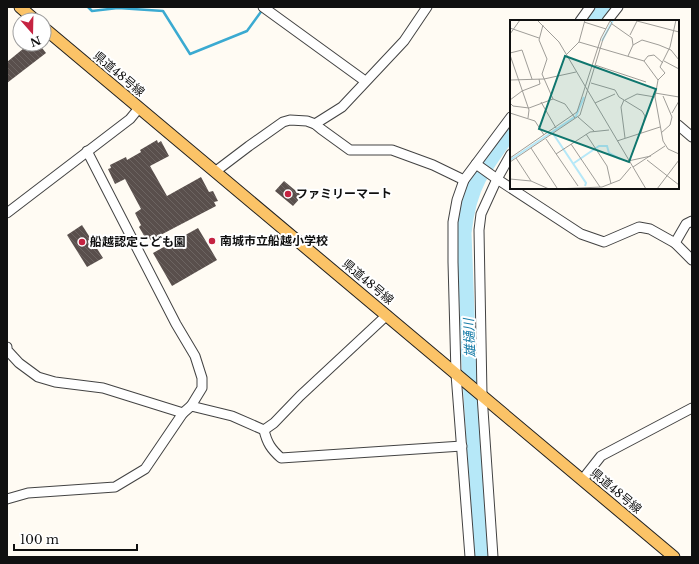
<svg xmlns="http://www.w3.org/2000/svg" width="699" height="564" font-family="'Libre Baskerville','Noto Sans JP',serif">
  <style>
    .lines { fill: none; stroke-linecap: round; stroke-linejoin: round }
    .stream { stroke: #3baad1; stroke-width: 2.5 }
    .river { stroke: #b6e8f8; stroke-width: 15 }
    .building { fill: url(#building-back-hatch) }
    .minor-casing { stroke: #434343; stroke-width: 11 }
    .major-casing { stroke: #212121; stroke-width: 13 }
    .minor { stroke: #fff; stroke-width: 9 }
    .major { stroke: #fbc367; stroke-width: 11 }
    .poi-dot { fill: #c52341; stroke: #fff; stroke-width: 1.5 }
    .labels { text-anchor: middle; stroke-width: 4; stroke-linejoin: round; paint-order: stroke }
    .street-label { font-size: 12px; fill: #101010; stroke: #fff }
    .poi-label { font-size: 12px; font-weight: bold; fill: #101010; stroke: #fff; text-anchor: start }
    .water-label { font-size: 13px; font-style: italic; fill: #147ba7; stroke: #fff }
    .inset-river { fill: none; stroke: #b6e8f8; stroke-width: 2 }
    .inset-road { fill: none; stroke: #9f9d98; stroke-width: 1 }
    .view { fill: #0f766e; fill-opacity: 0.15; stroke: #0f766e; stroke-width: 2 }
    .inset-edge { fill: none; stroke: #101010; stroke-width: 2 }
  </style>
  <defs>
    <pattern id="building-back-hatch" width="6" height="6" patternUnits="userSpaceOnUse"><rect width="6" height="6" fill="#594f4c"/><path d="M-1 5l2 2M0 0l6 6M5-1l2 2" fill="none" stroke="#6c6461"/></pattern>
  </defs>
  <rect width="100%" height="100%" fill="#fffbf3"/>
  <g class="lines">
    <!-- stream -->
    <g class="stream">
      <polyline points="88,7 92,11 118,8 163,11 190,54 247,31 263,9"/>
      <polyline points="593,7 600,12"/>
    </g>
    <!-- river -->
    <g class="river">
      <polyline points="594,21 604,7"/>
      <path d="M 481,557 L 469,363 L 464,233 C 466,214 470,195 479,178 C 488,162 500,146 511,131"/>
    </g>
  </g>
  <!-- building -->
  <g class="building">
    <polygon points="29,44 39,44 46,53 7,83 7,62"/>
    <polygon points="157,140 158,143 161,141 169,156 150,166 167,196 201,177 209,192 213,191 218,201 214,202 216,206 151,240 149,238 146,239 139,227 141,225 135,213 141,209 125,179 115,184 108,169 111,168 110,165 126,157 127,160 141,152 140,150"/>
    <polygon points="284,181 302,196 293,206 275,191"/>
    <polygon points="82,225 103,258 87,267 67,235"/>
    <polygon points="198,228 217,260 172,286 153,253"/>
  </g>
  <g class="lines">
    <defs>
      <g id="minor">
        <polyline points="263,7 365,81"/>
        <polyline points="580,21 590,7"/>
        <polyline points="607,21 618,7"/>
        <polyline points="315,124 342,107 404,41 427,7"/>
        <polyline points="678,125 692,137"/>
        <polyline points="87,151 176,324 195,356 202,378 202,388 191,406"/>
        <polyline points="476,164 497,179 581,234 604,242 639,227 650,229 675,243 692,260"/>
        <polyline points="216,171 249,146 283,122 290,120 307,121 315,124 321,129 350,150 392,150 433,165 464,180"/>
        <polyline points="7,213 130,119 139,108"/>
        <polyline points="675,243 686,224 692,221"/>
        <polyline points="7,347 7,350 19,363 38,377 55,382 103,388 183,413 191,406 232,416 264,430"/>
        <path d="M 264,430 C 267,443 271,449 281,458 L 462,446"/>
        <polyline points="264,430 274,423 300,396 387,315"/>
        <polyline points="584,480 586,475 601,456 692,408"/>
        <polyline points="7,499 28,493 115,487 145,469 183,413"/>
        <polyline points="470,557 456,374 453,262 453,222 457,200 464,180 511,117"/>
        <polyline points="493,557 482,395 479,230 481,214 497,179 511,154"/>
      </g>
      <g id="major">
        <polyline points="20,7 35,20"/>
        <polyline points="44,28 674,557"/>
      </g>
    </defs>
    <!-- minor casing -->
    <use href="#minor" class="minor-casing"/>
    <!-- major casing -->
    <use href="#major" class="major-casing"/>
    <!-- minor -->
    <use href="#minor" class="minor"/>
    <!-- major -->
    <use href="#major" class="major"/>
  </g>
  <!-- markers -->
  <g class="poi-dot">
    <circle cx="288" cy="194" r="4"/>
    <circle cx="212" cy="241" r="4"/>
    <circle cx="82" cy="242" r="4"/>
  </g>
  <g class="labels">
    <!-- street labels -->
    <g class="street-label">
      <text transform="translate(119 74) rotate(40)" y="4">県道48号線</text>
      <text transform="translate(368 282) rotate(40)" y="4">県道48号線</text>
      <text transform="translate(616 491) rotate(40)" y="4">県道48号線</text>
    </g>
    <!-- poi labels -->
    <g class="poi-label">
      <text x="296" y="198">ファミリーマート</text>
      <text x="220" y="245">南城市立船越小学校</text>
      <text x="90" y="246">船越認定こども園</text>
    </g>
    <!-- water labels -->
    <g class="water-label">
      <text transform="translate(469 338) rotate(-93)" y="5">雄樋川</text>
    </g>
  </g>
  <!-- overview -->
  <g transform="translate(510 20)">
    <rect width="169" height="169" fill="#fffbf3"/>
    <path class="inset-river" d="M 92,21 L 103,0M 42,112 L 76,163 L 75,166M 0,140 L 66,96 L 74,77M 64,143 L 89,126 L 97,126 L 99,133 L 110,139"/>
    <path class="inset-road" d="M 27,0 L 49,22 L 136,169M 166,0 L 160,27 L 150,47 L 155,53 L 148,60 L 145,77 L 153,121 L 158,129 L 169,134M 127,1 L 169,12M 74,2 L 96,9M 102,4 L 122,18 L 123,25 L 118,36M 33,5 L 29,20 L 37,39 L 32,54 L 43,79 L 55,84 L 65,98M 0,8 L 29,18M 0,14 L 10,0M 120,15 L 127,1M 69,22 L 134,41M 123,25 L 132,20 L 149,25 L 161,30 L 169,40M 0,33 L 12,30 L 22,59M 0,35 L 19,90 L 18,98M 56,35 L 69,22 L 75,0M 134,41 L 138,36 L 144,35 L 153,43M 134,41 L 148,60M 154,41 L 169,49M 85,45 L 136,62M 0,60 L 34,59 L 66,52M 81,63 L 105,70 L 109,77 L 132,91 L 135,96 L 131,113M 145,73 L 169,77M 0,80 L 12,71 L 30,64 L 29,59M 114,80 L 111,87 L 115,118M 115,80 L 127,74 L 145,77M 31,82 L 46,108M 0,83 L 3,86 L 19,88 L 43,79M 85,83 L 105,74M 0,93 L 25,101 L 34,115M 162,93 L 169,81M 68,97 L 84,111M 151,113 L 160,105 L 162,97 L 153,76M 76,114 L 97,146 L 101,164M 36,119 L 68,166M 107,121 L 150,107M 61,124 L 90,167M 21,128 L 47,168M 46,134 L 80,112 L 99,110M 0,138 L 67,92 L 91,18 L 100,1M 6,138 L 21,161M 137,140 L 169,165M 118,141 L 141,136M 0,142 L 70,95 L 93,19 L 102,3 L 100,1M 123,147 L 155,126M 0,159 L 21,161 L 39,169M 45,169 L 92,167 L 110,160 L 121,147M 147,169 L 169,140"/>
    <path class="view" d="M 55,36 L 146,69 L 119,142 L 29,109 Z"/>
    <rect width="169" height="169" class="inset-edge"/>
  </g>
  <!-- border -->
  <rect width="699" height="564" fill="none" stroke="#101010" stroke-width="16"/>
  <!-- north arrow -->
  <g transform="translate(32 32) rotate(160)"><circle r="19" fill="#ffffff" stroke="#9f9f9f"/>
  <path d="M0-3L7 15L0 10L-7 15Z" fill="#c52341"/>
  <text y="-6" font-size="11" font-weight="bold" text-anchor="middle" fill="#101010">N</text>
  </g>
  <!-- scale -->
  <path d="M14 544v6h123v-6" fill="none" stroke="#101010" stroke-width="2"/>
  <text x="20" y="544" font-size="12" fill="#101010" stroke="#ffffff" stroke-width="3" paint-order="stroke">100 m</text>
</svg>
